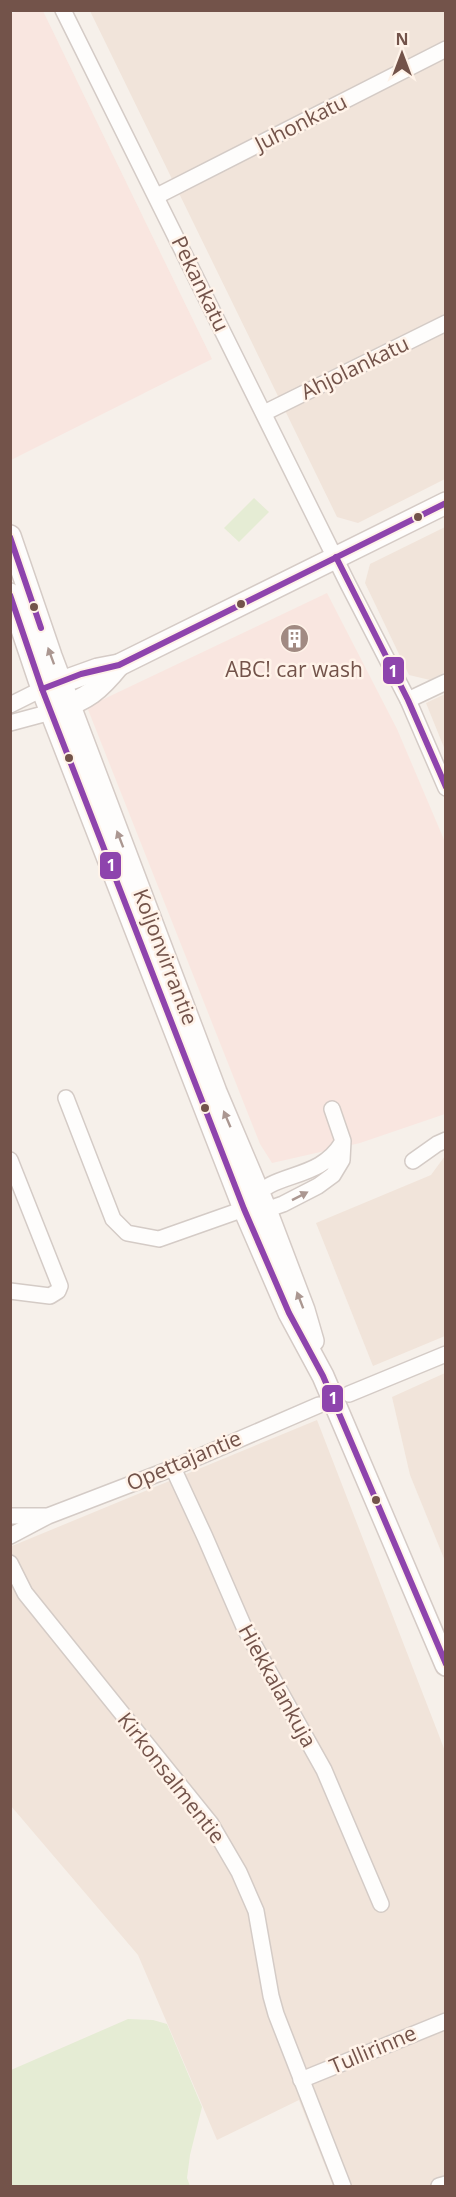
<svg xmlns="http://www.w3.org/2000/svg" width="456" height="2197" font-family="'Open Sans',sans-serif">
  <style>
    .residential { fill: #f1e4da }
    .commercial { fill: #f9e6e0 }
    .green { fill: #e5ecd4 }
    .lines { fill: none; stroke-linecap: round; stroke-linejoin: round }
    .street-casing { stroke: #d4cbc6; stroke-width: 18 }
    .secondary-casing { stroke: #d5cbc6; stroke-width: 24 }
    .street { stroke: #fefdfc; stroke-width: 15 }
    .secondary { stroke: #fefdfc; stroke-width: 21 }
    .bus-1-casing { stroke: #fff3e9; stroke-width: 10 }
    .bus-1 { stroke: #8e44ad; stroke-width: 6 }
    .oneway { fill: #ab9791 }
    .bus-dot { fill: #73534a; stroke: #fff3e9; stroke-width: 2 }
    .labels { text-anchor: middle; stroke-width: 5; stroke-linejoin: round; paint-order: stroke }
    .street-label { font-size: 21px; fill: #73534a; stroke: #fff3e9 }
    .poi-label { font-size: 21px; fill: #73534a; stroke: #fff3e9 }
    .line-badge { stroke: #fff3e9; stroke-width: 2 }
    .badge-label { font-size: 16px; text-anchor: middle; font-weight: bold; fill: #fff }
  </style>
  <rect width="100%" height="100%" fill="#f6f0ea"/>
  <!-- residential -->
  <g class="residential">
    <polygon points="90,11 445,11 445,479 358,523 337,517"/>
    <polygon points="445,527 445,672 430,680 409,675 365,583 370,564"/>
    <polygon points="445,694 445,750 426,703"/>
    <polygon points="445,1156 445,1336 373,1366 316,1223 431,1175"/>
    <polygon points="445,1373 445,1561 410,1475 392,1397"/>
    <polygon points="317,1420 445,1751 445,2186 333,2186 299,2100 217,2140 138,1955 11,1806 10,1544 12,1546"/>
  </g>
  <!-- commercial -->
  <g class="commercial">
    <polygon points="19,11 43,11 212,359 11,460 10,14"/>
    <polygon points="327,593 397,729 445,842 445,1114 360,1143 272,1163 260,1144 87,707"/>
  </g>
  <!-- green -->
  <g class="green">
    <polygon points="254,498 269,512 239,542 224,528"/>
    <polygon points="128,2019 153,2020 167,2024 202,2107 190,2155 187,2178 190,2186 11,2186 11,2070"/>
  </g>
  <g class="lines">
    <defs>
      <g id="street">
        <polyline points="63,10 348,584 408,700 446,788"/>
        <polyline points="157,196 446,49"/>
        <polyline points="264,413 446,323"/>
        <polyline points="408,700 446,682"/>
        <polyline points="10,705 42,689"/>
        <polyline points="10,723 51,712"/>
        <polyline points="66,1098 113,1219 127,1233 159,1239 244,1209 266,1210 283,1204 318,1186 333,1175 342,1160 343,1141 332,1109"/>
        <polyline points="10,1160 60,1286 58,1291 50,1296 10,1291"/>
        <polyline points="413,1161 437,1144 446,1140"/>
        <path d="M 253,1199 C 274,1171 319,1181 342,1143"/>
        <polyline points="349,1394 446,1354"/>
        <polyline points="173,1468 205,1537 244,1627 324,1770 381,1904"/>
        <polyline points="10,1516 45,1516"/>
        <polyline points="10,1536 48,1516 173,1468 319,1405"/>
        <polyline points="10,1563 25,1593 211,1824 239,1872 256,1911 271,1996 276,2014 343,2186"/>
        <polyline points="301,2080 446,2021"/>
        <polyline points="439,2186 446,2184"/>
      </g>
      <g id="secondary">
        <polyline points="10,536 51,656 216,1092 266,1210 304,1310 313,1341"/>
        <polyline points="10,594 42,689 244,1209 289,1313 323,1376 446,1665"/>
        <polyline points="48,687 98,669 119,665 446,503"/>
        <path d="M 57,710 C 88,698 98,691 119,665"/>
      </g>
    </defs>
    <!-- street casing -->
    <use href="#street" class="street-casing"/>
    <!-- secondary casing -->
    <use href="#secondary" class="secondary-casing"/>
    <!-- street -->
    <use href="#street" class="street"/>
    <!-- secondary -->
    <use href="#secondary" class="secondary"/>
    <defs>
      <g id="bus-1">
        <polyline points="10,537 41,628"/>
        <polyline points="336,557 408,700 446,787"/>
        <polyline points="10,595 42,689 244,1209 289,1313 323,1376 446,1664"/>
        <polyline points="42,689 81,674 119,665 446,503"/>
      </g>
    </defs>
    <!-- bus-1 casing -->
    <use href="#bus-1" class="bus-1-casing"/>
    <!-- bus-1 -->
    <use href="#bus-1" class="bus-1"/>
  </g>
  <!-- one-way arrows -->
  <defs><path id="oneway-solid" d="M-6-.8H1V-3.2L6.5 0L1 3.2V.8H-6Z" transform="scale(1.5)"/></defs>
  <g class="oneway">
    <use href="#oneway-solid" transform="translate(51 656) rotate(-110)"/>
    <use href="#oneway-solid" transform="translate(120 839) rotate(-111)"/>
    <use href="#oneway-solid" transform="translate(227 1119) rotate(-113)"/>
    <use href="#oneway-solid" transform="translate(300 1196) rotate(-27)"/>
    <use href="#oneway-solid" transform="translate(300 1300) rotate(-111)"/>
  </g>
  <!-- icons -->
  <defs>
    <symbol id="building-disc" viewBox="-11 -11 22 22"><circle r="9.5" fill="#a18a82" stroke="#fff3e9"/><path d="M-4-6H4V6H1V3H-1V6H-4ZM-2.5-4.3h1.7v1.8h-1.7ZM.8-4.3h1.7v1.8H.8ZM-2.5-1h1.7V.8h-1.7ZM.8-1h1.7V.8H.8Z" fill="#fff"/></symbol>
  </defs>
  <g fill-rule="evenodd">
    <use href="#building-disc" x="278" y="622" width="33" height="33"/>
  </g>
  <!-- markers -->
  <g class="bus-dot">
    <circle cx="418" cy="517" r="5"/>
    <circle cx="241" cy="604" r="5"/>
    <circle cx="34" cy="607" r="5"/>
    <circle cx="69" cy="758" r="5"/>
    <circle cx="205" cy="1108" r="5"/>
    <circle cx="376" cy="1500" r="5"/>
  </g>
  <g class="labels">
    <!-- street labels -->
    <g class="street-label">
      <text transform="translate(301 123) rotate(-27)" y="7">Juhonkatu</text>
      <text transform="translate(200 284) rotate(64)" y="7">Pekankatu</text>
      <text transform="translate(355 368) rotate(-26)" y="7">Ahjolankatu</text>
      <text transform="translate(165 957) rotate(69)" y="7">Koljonvirrantie</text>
      <text transform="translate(184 1461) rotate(-23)" y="7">Opettajantie</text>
      <text transform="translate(277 1686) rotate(61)" y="7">Hiekkalankuja</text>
      <text transform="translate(171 1778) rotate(52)" y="7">Kirkonsalmentie</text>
      <text transform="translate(373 2050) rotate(-23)" y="7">Tullirinne</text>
    </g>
    <!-- poi labels -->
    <g class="poi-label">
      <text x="294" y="677">ABC! car wash</text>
    </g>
  </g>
  <g class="line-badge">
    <rect x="382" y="656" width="23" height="29" rx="6" fill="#8e44ad"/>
    <rect x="99" y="851" width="23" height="29" rx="6" fill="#8e44ad"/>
    <rect x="321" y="1384" width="23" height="29" rx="6" fill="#8e44ad"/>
  </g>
  <g class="badge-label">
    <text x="393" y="677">1</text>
    <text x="111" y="871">1</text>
    <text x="333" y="1404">1</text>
  </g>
  <!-- border -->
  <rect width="456" height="2197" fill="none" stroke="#73534a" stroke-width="24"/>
  <!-- north arrow -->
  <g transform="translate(402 54)" stroke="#fff3e9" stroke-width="4.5" paint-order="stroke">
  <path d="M0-4.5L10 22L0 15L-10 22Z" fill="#73534a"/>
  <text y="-9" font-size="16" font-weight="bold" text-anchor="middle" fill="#73534a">N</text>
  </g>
</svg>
